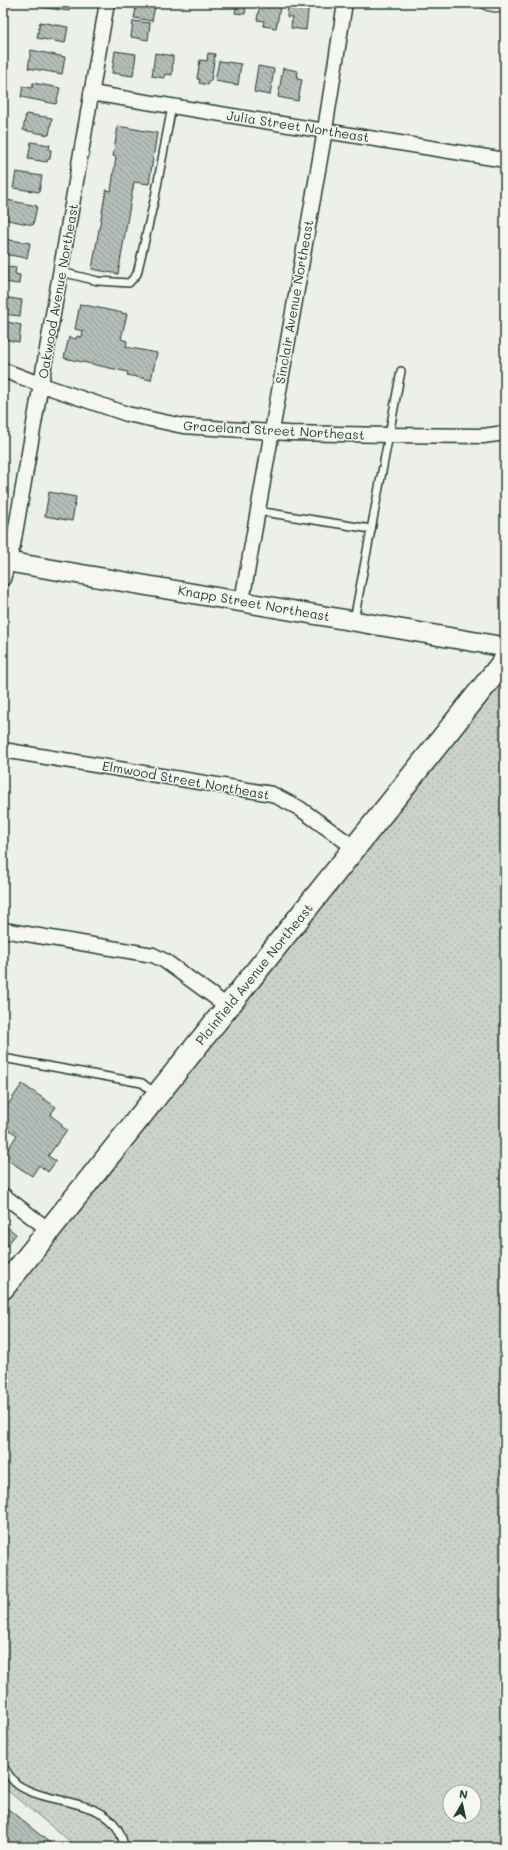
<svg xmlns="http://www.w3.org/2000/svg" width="508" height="1850" font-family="Mali,sans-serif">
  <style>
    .grass { fill: url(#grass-dots); stroke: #758880; fill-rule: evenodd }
    .building { fill: url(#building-back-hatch); stroke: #1f3d34 }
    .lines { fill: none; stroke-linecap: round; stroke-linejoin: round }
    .lane-casing { stroke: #1f3d34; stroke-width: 10 }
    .street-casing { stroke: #1f3d34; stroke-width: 17 }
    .secondary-casing { stroke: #1f3d34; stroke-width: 22 }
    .primary-casing { stroke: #1f3d34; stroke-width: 25 }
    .lane { stroke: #f6f6f2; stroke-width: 7 }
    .street { stroke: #f6f6f2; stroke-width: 14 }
    .secondary { stroke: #f6f6f2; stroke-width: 19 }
    .primary { stroke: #f6f6f2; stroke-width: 22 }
    .labels { text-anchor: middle; stroke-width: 3; stroke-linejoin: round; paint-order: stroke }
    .street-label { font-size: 13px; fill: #1f3d34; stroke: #f6f6f2 }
  </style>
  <defs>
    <pattern id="grass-dots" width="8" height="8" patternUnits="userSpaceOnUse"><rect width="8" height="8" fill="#cbd2cc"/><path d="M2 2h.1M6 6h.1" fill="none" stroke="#aeb5b0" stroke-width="1.8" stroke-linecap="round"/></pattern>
    <pattern id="building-back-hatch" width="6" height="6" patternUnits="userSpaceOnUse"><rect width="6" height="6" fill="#b4bdb8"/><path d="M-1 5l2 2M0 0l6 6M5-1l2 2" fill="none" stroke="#929b96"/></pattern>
  </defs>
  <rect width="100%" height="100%" fill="#edefea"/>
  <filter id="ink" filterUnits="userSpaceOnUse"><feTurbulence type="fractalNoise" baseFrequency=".025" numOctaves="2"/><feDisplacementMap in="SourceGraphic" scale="8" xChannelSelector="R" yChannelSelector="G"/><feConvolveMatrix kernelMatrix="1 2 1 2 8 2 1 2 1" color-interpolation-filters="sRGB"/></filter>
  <g filter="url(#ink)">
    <!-- grass -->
    <path class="grass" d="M 505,679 L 505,1847 L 77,1847 L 3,1787 L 3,1306 L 135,1130 ZM 450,1792 L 474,1792 L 474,1816 L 450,1816 Z"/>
    <!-- building -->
    <g class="building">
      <polygon points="39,3 70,3 69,11 39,7"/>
      <polygon points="137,3 155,6 152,21 134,18"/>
      <polygon points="235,3 250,3 249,7 246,6 245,14 235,13 237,4"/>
      <polygon points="260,3 281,3 276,28 263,26 264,21 257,20"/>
      <polygon points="288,3 309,3 306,30 291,28 292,17 287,17"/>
      <polygon points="133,21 150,23 148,40 131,37"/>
      <polygon points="40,22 68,27 65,43 37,38"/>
      <polygon points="31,50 65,57 62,74 28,68"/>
      <polygon points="115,51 136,54 133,76 112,73"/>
      <polygon points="155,53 173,56 172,75 165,74 164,78 152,76"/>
      <polygon points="208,53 215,54 211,81 208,81 208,85 199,83 200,79 197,79 200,60 207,61"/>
      <polygon points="219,61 241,64 238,85 215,81"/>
      <polygon points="258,66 274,69 270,95 254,92"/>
      <polygon points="283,68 298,71 297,79 302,80 298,101 278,97"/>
      <polygon points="33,83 60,88 56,104 21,97 23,86 32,88"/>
      <polygon points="26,114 52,118 49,135 23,130"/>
      <polygon points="118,126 157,133 149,184 134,182 118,274 92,269 106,190 111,191 116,157 113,156"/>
      <polygon points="31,142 50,145 49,149 51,150 50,159 48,159 47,162 28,159"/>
      <polygon points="16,172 42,176 39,192 13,188"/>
      <polygon points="7,200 37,206 33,225 3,219"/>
      <polygon points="3,239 30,243 27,258 3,254"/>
      <polygon points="3,266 16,268 15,274 20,275 19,284 3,282"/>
      <polygon points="3,297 22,300 20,316 3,314"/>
      <polygon points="80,304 127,314 121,339 127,341 126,347 157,353 151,380 127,375 128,372 64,358 69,337 76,339 77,336 82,337 83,331 75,329"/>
      <polygon points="3,321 21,325 19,342 3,339"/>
      <polygon points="49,492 76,497 72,521 45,516"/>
      <polygon points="22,1084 56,1107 50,1115 62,1124 61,1126 67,1130 48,1156 56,1161 48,1172 39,1165 32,1176 3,1157 17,1135 3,1126 3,1112"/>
      <polygon points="3,1224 16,1234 3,1251"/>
      <polygon points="3,1805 55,1847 3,1847"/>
    </g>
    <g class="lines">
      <defs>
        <g id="lane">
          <polyline points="61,272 98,281 129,283 137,274 155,197 172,106"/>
          <polyline points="257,511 371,529"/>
          <polyline points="354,620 401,371"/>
          <polyline points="3,1058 142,1083 155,1093"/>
          <path d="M 3,1766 C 7,1772 11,1780 18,1785 C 53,1808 116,1795 124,1847"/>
        </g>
        <g id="street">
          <polyline points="488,3 505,6"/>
          <polyline points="91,93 505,160"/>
          <polyline points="3,370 42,385 127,414 183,426 288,433 388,435 483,436 505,433"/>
          <polyline points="3,579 13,545 107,3"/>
          <polyline points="242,601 323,142 345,3"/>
          <polyline points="3,750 272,794 299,808 355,848"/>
          <polyline points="3,930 153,955 165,961 227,1006"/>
          <polyline points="3,1195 49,1230"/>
        </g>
        <polyline id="secondary" points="3,561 505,647"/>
        <polyline id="primary" points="3,1288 505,660"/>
      </defs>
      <!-- lane casing -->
      <use href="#lane" class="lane-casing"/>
      <!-- street casing -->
      <use href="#street" class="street-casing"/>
      <!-- secondary casing -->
      <use href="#secondary" class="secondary-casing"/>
      <!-- primary casing -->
      <use href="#primary" class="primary-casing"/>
      <!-- lane -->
      <use href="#lane" class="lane"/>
      <!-- street -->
      <use href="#street" class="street"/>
      <!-- secondary -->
      <use href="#secondary" class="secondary"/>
      <!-- primary -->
      <use href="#primary" class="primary"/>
    </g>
  </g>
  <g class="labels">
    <!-- street labels -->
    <g class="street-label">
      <text transform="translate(298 126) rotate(9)" y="5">Julia Street Northeast</text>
      <text transform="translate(58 291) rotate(-80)" y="5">Oakwood Avenue Northeast</text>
      <text transform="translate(294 302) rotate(-80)" y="5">Sinclair Avenue Northeast</text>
      <text transform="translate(274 430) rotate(3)" y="5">Graceland Street Northeast</text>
      <text transform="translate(254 603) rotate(10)" y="5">Knapp Street Northeast</text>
      <text transform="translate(186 780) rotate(10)" y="5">Elmwood Street Northeast</text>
      <text transform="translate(254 974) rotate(-51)" y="5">Plainfield Avenue Northeast</text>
    </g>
  </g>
  <!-- margin -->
  <rect width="508" height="1850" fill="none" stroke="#f6f6f2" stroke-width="16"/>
  <rect x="8" y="8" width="492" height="1834" fill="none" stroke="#1f3d34" stroke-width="1.5" filter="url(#ink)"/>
  <!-- north arrow -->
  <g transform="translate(462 1804) rotate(9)"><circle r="19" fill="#f6f6f2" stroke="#a0aca6"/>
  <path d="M0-3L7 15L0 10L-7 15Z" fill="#1f3d34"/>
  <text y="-6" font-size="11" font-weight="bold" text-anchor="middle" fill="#1f3d34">N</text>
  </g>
</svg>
